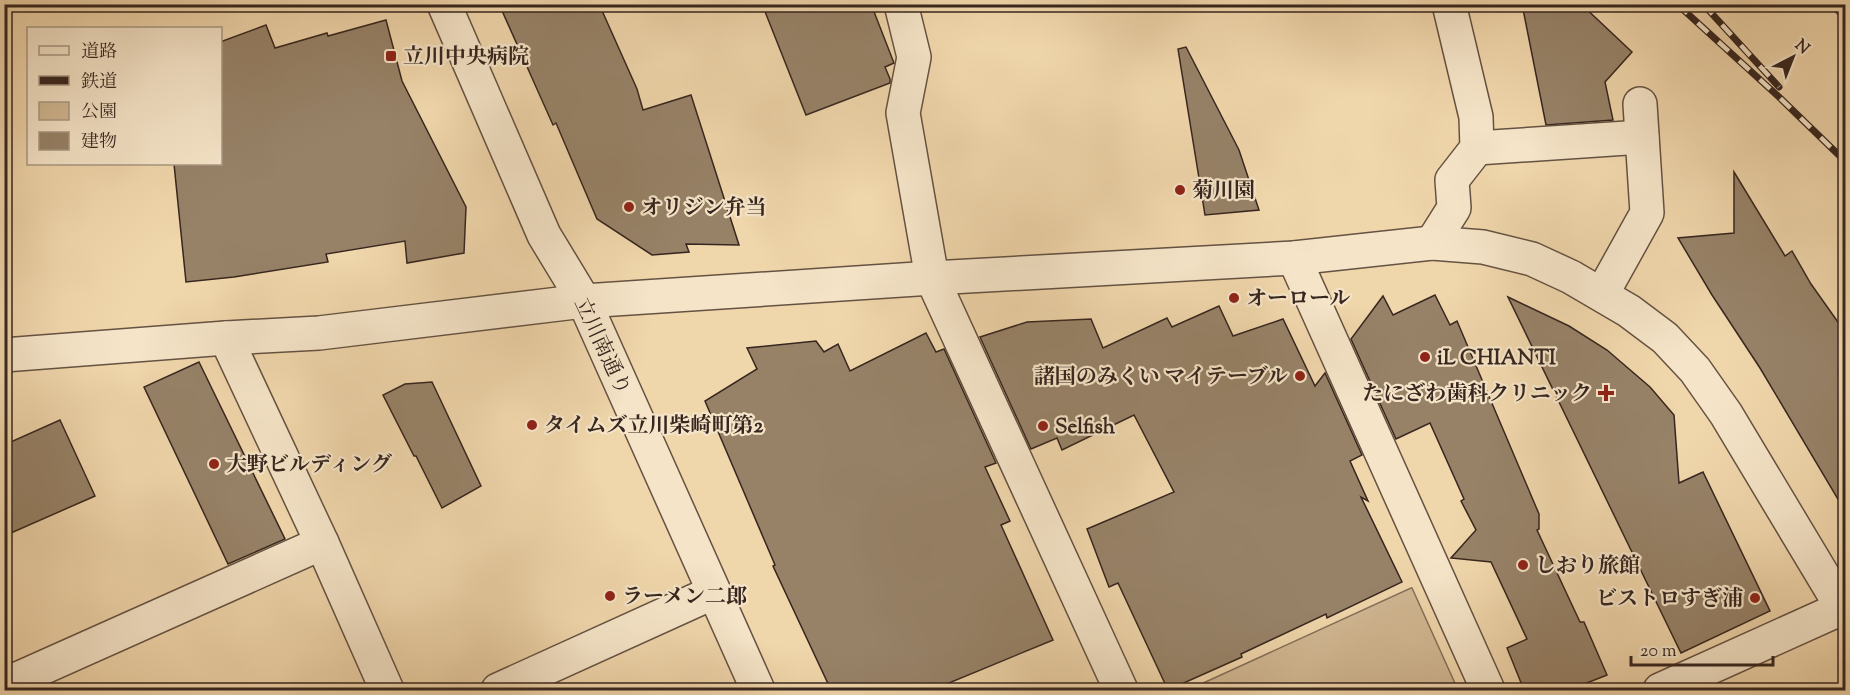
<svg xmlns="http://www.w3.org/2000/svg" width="1850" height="695" font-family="'Sorts Mill Goudy','Noto Serif JP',serif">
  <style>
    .green { fill: #d1b893; stroke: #846f59; stroke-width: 1.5 }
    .building { fill: #978268; stroke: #37261f; stroke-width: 1.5 }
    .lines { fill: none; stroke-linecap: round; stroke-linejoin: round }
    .minor-casing { stroke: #655242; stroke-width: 36 }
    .minor { stroke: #f5e4c8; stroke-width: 33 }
    .rail-casing { stroke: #37261f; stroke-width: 7 }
    .rail { stroke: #f5e4c8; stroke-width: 4.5; stroke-dasharray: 14; stroke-linecap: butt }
    .poi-dot { fill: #8f2418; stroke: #f5e4c8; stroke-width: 2 }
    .labels { text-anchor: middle; stroke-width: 4.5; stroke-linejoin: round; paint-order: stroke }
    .poi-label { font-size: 21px; font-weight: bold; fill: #37261f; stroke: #f5e4c8; text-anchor: start }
    .street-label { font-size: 21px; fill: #37261f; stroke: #f5e4c8 }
  </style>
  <rect width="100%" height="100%" fill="#f0d6ab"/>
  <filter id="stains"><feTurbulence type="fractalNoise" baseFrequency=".00333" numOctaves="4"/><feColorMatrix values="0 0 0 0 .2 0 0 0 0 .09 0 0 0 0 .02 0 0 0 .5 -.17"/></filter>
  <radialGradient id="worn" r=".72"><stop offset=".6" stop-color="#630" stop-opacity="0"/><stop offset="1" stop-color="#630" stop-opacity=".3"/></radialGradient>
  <!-- green -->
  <polygon class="green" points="1412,588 1458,690 1188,690 1411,588"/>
  <!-- building -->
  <g class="building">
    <polygon points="499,4 599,4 637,89 643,110 691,95 739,245 686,244 689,252 652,255 597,219 556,123 553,125"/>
    <polygon points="762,4 871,4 894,63 885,67 890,79 890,83 806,115"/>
    <polygon points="1522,4 1581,4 1632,52 1605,82 1613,120 1546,125"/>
    <polygon points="386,20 402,81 466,207 464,253 407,263 405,241 326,254 328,262 234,277 186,282 174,164 220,164 220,42 266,25 275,48 327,33 328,36"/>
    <polygon points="1186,47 1239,150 1259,210 1205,215 1178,49"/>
    <polygon points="1734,172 1785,256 1792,251 1811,284 1845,332 1845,511 1760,368 1712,295 1678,238 1734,233"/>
    <polygon points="1435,295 1450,325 1457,321 1539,514 1539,529 1537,530 1580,622 1584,622 1607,675 1569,690 1524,690 1507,648 1527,639 1491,562 1451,558 1476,530 1461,501 1464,499 1430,423 1396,439 1351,339 1383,296 1393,315"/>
    <polygon points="1508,297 1569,326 1607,350 1650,387 1674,415 1679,483 1703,472 1770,611 1681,653"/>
    <polygon points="1219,306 1233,336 1283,319 1315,386 1325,373 1362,455 1350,461 1368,501 1361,497 1402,582 1327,618 1326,614 1241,654 1242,657 1168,690 1118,583 1109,587 1087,529 1174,492 1134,415 1062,450 1057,438 1031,449 980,337 1027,322 1091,319 1103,348 1167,318 1172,327"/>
    <polygon points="926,333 936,352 944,349 996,463 985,467 1010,521 1001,525 1053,640 932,690 831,690 773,566 775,565 705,401 757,369 747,348 816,341 824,352 838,344 850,371"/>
    <polygon points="199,362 285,539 228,564 144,387"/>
    <polygon points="432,382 481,486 442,508 416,456 414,456 383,395 405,384"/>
    <polygon points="60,420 95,496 4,536 4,445"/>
  </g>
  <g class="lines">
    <defs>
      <g id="minor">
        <polyline points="444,4 544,235 584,301 758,690"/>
        <polyline points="901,4 914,57 903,113 932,278 1121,690"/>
        <polyline points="1477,148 1642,137"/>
        <polyline points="1432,243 1454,208 1452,180 1477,148 1476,117 1449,4"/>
        <polyline points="1294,258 1488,690"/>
        <polyline points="1602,294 1647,213 1640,104"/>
        <polyline points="226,338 322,543 387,690"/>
        <polyline points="4,355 226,338 319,333 584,301 932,278 1294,258 1432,243 1483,247 1532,259 1571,277 1629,311 1665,338 1695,370 1726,414 1846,614"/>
        <polyline points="4,685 322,543"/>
        <polyline points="498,690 714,592"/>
        <polyline points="1660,690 1842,608"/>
      </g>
    </defs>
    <!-- minor casing -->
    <use href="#minor" class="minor-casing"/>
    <!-- minor -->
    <use href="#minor" class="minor"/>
    <defs>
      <g id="rail">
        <polyline points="1677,4 1779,97 1846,162"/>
        <polyline points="1703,4 1779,87"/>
        <polyline points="1831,4 1846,18"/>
      </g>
    </defs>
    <!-- rail casing -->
    <use href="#rail" class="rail-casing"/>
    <!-- rail -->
    <use href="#rail" class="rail"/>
  </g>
  <!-- markers -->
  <g class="poi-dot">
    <rect x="385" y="50" width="12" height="12" rx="3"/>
    <circle cx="1180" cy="190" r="6"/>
    <circle cx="629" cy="207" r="6"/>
    <circle cx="1234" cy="298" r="6"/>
    <circle cx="1425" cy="357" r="6"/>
    <circle cx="1300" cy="376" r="6"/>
    <path d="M1603 384h6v6h6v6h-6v6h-6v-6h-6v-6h6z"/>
    <circle cx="532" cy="425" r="6"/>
    <circle cx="1043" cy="426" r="6"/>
    <circle cx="214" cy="464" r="6"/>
    <circle cx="1523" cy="565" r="6"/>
    <circle cx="610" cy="596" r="6"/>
    <circle cx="1755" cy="598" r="6"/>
  </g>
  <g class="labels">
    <!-- poi labels -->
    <g class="poi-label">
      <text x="403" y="63">立川中央病院</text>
      <text x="1192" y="197">菊川園</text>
      <text x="641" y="214">オリジン弁当</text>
      <text x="1246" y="305">オーロール</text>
      <text x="1437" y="364">iL CHIANTI</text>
      <text x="1288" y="383" text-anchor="end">諸国のみくい マイテーブル</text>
      <text x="1592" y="400" text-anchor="end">たにざわ歯科クリニック</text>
      <text x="544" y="432">タイムズ立川柴崎町第2</text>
      <text x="1055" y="433">Selfish</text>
      <text x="226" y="471">大野ビルディング</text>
      <text x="1535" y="572">しおり旅館</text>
      <text x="622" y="603">ラーメン二郎</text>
      <text x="1743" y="605" text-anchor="end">ビストロすぎ浦</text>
    </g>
    <!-- street labels -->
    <g class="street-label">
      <text transform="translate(603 346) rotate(65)" y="7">立川南通り</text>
    </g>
  </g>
  <!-- margin -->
  <rect width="1850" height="695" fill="none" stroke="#f0d6ab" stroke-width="24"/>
  <rect x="6" y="6" width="1838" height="683" fill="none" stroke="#37261f" stroke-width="3"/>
  <rect x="12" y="12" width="1826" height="671" fill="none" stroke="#37261f" stroke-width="1.5"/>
  <!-- legend -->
  <rect x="27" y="27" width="195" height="138" fill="#f5e4c8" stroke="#a99884" stroke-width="1.5"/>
  <rect x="39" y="46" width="30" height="9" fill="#f5e4c8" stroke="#a99884" stroke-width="1.5"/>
  <text x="81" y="57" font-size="18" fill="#37261f">道路</text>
  <rect x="39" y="76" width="30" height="9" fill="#37261f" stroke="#a99884" stroke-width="1.5"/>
  <text x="81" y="87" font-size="18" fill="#37261f">鉄道</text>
  <rect x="39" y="102" width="30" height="18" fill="#d1b893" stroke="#a99884" stroke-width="1.5"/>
  <text x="81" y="117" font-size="18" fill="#37261f">公園</text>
  <rect x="39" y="132" width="30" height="18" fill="#978268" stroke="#a99884" stroke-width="1.5"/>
  <text x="81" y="147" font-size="18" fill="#37261f">建物</text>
  <!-- north arrow -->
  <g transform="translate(1793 57) rotate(42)" stroke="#f5e4c8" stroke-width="4.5" paint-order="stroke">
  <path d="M0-4.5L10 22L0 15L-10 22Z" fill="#37261f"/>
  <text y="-9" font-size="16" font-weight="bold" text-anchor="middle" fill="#37261f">N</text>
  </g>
  <!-- scale -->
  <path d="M1631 656v9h142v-9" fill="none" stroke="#37261f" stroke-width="3"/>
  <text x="1640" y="656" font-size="18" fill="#37261f" stroke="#f5e4c8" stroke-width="4.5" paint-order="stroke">20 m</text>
  <rect width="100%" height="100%" filter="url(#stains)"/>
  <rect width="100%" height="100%" fill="url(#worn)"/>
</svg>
